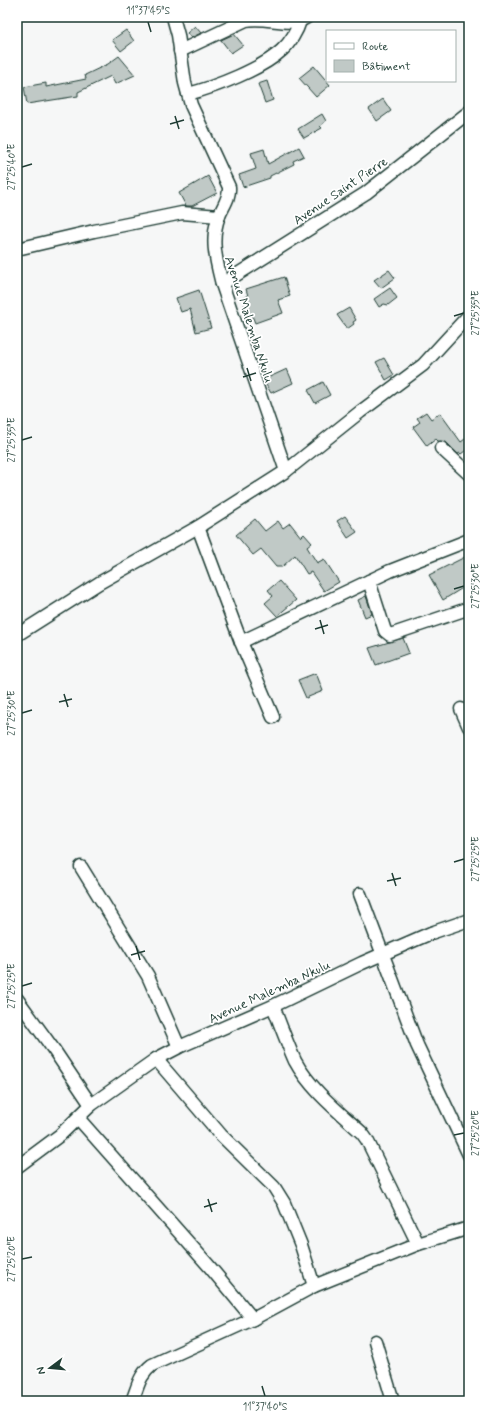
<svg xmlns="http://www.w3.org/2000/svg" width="486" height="1418" font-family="Mynerve,sans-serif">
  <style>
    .building { fill: #c0c9c6; stroke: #1f3d34 }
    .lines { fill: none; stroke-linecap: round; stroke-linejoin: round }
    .street-casing { stroke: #1f3d34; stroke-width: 15 }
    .street { stroke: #fff; stroke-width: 12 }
    .ticks { fill: none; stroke: #1f3d34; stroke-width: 1.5 }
    .labels { text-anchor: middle; stroke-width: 3.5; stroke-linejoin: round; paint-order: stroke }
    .street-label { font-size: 13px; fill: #1f3d34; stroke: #fff }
    .neatline { fill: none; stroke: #1f3d34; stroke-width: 1.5 }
    .ticks-label { font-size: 10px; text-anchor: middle; fill: #1f3d34 }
  </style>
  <rect width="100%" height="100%" fill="#f6f7f7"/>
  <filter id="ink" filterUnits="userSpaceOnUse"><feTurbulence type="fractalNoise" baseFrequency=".025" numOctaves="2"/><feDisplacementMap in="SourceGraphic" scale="8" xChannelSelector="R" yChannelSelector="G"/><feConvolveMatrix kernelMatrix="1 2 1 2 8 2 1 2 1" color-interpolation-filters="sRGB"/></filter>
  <g filter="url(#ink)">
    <!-- building -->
    <g class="building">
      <polygon points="195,26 201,33 191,38 187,33"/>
      <polygon points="126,30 134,41 121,51 112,40"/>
      <polygon points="234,34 243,45 231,53 221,40"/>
      <polygon points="119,56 135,75 115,84 111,76 78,92 78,96 27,104 24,87 46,83 46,87 86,79 85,75 108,64"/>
      <polygon points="314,66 330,85 316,97 299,78"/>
      <polygon points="267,81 273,100 265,103 258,84"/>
      <polygon points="383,99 391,111 377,121 369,109"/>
      <polygon points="322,114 326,121 320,126 322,128 304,138 298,129"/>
      <polygon points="299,147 304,156 293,161 294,164 270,176 270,178 243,187 239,175 256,169 251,153 264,149 268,164"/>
      <polygon points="208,176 217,193 192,206 186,206 179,193"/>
      <polygon points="389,270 395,278 381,288 374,280"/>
      <polygon points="284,277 290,296 278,300 283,313 255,323 251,313 247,315 244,305 247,303 243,298 248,296 246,289"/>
      <polygon points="390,288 397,298 388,305 384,304 379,307 374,299"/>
      <polygon points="199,290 211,328 196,332 190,309 181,312 176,298"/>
      <polygon points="349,308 356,320 353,322 354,324 347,329 337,315"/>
      <polygon points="384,358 394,375 386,380 376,362"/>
      <polygon points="287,369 293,383 271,393 263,380"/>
      <polygon points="323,382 330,395 315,403 308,390"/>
      <polygon points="426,412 431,419 440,413 461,442 469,436 469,448 461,454 460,453 458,454 446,442 438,441 436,439 427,446 413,427 420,422 417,418"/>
      <polygon points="345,516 357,532 348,538 337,521"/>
      <polygon points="255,519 265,531 278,521 283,528 290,523 301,537 304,534 312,543 307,547 317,563 324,559 339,582 324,591 311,572 307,574 295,555 282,567 276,567 261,549 253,555 236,535"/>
      <polygon points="469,555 469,584 443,600 429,575"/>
      <polygon points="279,581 296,600 277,616 265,603 273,596 268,590"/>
      <polygon points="366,596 372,614 365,617 358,600"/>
      <polygon points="403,638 409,653 376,665 369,648"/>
      <polygon points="316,673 323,691 306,698 298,680"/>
    </g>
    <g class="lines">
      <defs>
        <g id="street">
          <path d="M 173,17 L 178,35 L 185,83 L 191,105 L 229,187 C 230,198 223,206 219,216 C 210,239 216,260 222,284 L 286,471"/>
          <path d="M 180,51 L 246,20 C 267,16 291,28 307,17"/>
          <path d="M 188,94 C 215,87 262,69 282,50 C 290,43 297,31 300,21"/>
          <polyline points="17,249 94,231 182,213 219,216"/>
          <polyline points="222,284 366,193 469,112"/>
          <polyline points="441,448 469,474"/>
          <polyline points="198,527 241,642 273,717"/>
          <polyline points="369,581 385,631 390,635 467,609"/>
          <polyline points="17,635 99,583 198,527 286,471 360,412 423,365 469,315"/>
          <polyline points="241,642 390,571 469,540"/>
          <polyline points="461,709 469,727"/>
          <polyline points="81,867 148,976 179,1047"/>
          <polyline points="360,894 417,1045 469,1155"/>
          <polyline points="17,999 54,1050 91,1105 60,1135 17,1167"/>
          <path d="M 273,1006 C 280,1024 287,1043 295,1061 C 310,1089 339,1112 362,1133 L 367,1140 L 418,1244"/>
          <polyline points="156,1059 221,1135 274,1187 284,1203 301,1245 314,1286"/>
          <polyline points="91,1105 156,1059 179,1047 273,1006 362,963 431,933 469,920"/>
          <polyline points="78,1118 209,1266 253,1319"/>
          <polyline points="375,1341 393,1401"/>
          <path d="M 132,1401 C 138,1387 139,1375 152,1365 L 253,1319 L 314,1286 L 418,1244 L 469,1228"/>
        </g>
      </defs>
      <!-- street casing -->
      <use href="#street" class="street-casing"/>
      <!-- street -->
      <use href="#street" class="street"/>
    </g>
  </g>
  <!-- ticks -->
  <path class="ticks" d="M 148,22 L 151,32M 175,116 L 179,129M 170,124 L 184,120M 22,167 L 32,164M 454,316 L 464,313M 247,368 L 251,381M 243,377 L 256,373M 22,440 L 32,437M 454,589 L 464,586M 320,620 L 324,634M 315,629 L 328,625M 64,694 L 68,707M 59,702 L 72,699M 22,713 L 32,710M 454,862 L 464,859M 392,873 L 396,886M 387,881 L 401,878M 136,946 L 140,960M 131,955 L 145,951M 22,986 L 32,983M 454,1135 L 464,1133M 208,1199 L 212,1212M 204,1207 L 217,1203M 22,1259 L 32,1257M 262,1386 L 265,1396"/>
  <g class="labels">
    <!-- street labels -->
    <g class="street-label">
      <text transform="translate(340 190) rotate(-34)" y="5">Avenue Saint Pierre</text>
      <text transform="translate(250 319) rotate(72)" y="5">Avenue Malemba Nkulu</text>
      <text transform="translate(269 991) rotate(-25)" y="5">Avenue Malemba Nkulu</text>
    </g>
  </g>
  <!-- margin -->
  <rect width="486" height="1418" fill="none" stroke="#fff" stroke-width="44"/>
  <!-- legend -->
  <rect x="326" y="30" width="130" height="52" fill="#ffffff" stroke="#a5b1ae"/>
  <rect x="334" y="43" width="20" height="6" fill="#ffffff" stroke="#a5b1ae"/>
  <text x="362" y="50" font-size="12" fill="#1f3d34">Route</text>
  <rect x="334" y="60" width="20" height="12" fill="#c0c9c6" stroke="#a5b1ae"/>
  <text x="362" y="70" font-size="12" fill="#1f3d34">Bâtiment</text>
  <!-- north arrow -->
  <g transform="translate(50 1368) rotate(254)" stroke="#ffffff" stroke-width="3" paint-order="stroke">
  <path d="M0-3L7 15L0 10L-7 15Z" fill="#1f3d34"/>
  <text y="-6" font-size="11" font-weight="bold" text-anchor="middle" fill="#1f3d34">N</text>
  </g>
  <rect x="22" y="22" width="442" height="1374" class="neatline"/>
  <g class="ticks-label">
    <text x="148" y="14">11°37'45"S</text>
    <text transform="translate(11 167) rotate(-90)" y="4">27°25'40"E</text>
    <text transform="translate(475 313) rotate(-90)" y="4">27°25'35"E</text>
    <text transform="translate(11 440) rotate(-90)" y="4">27°25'35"E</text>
    <text transform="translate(475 586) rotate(-90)" y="4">27°25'30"E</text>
    <text transform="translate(11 713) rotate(-90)" y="4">27°25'30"E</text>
    <text transform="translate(475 859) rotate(-90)" y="4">27°25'25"E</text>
    <text transform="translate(11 986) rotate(-90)" y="4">27°25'25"E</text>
    <text transform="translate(475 1133) rotate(-90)" y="4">27°25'20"E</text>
    <text transform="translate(11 1259) rotate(-90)" y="4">27°25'20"E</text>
    <text x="265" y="1410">11°37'40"S</text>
  </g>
</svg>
